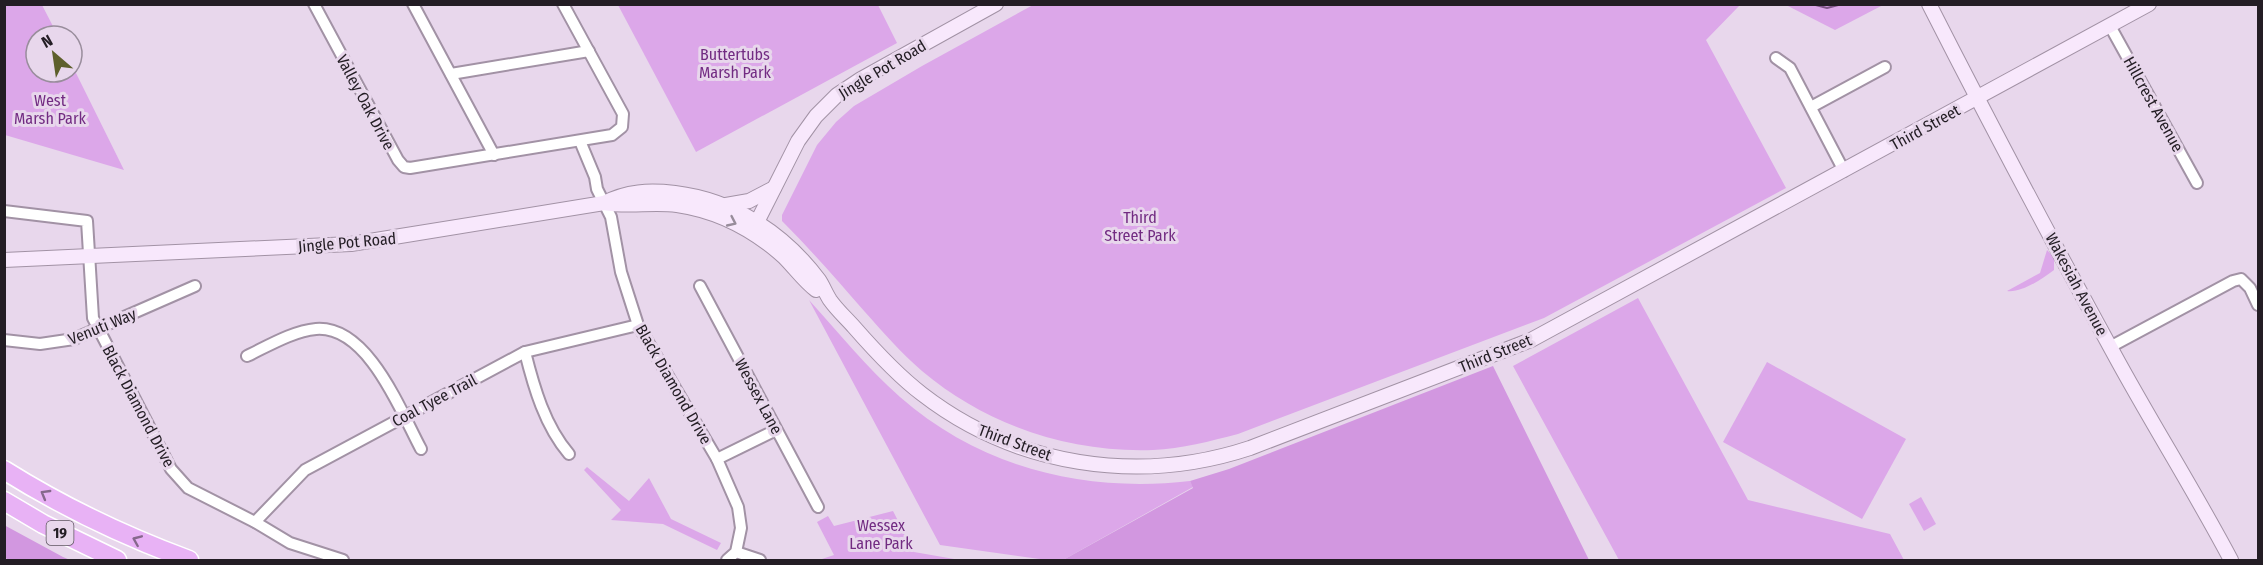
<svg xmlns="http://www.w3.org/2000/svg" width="2263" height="565" font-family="'Fira Sans Condensed',sans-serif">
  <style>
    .green { fill: #dca7e9 }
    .forest { fill: #d297e0 }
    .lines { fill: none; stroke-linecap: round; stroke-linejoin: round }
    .stream { stroke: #7f5588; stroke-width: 2 }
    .street-casing { stroke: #a292a5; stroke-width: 14 }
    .secondary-casing { stroke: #a292a5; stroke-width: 16 }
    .highway-casing { stroke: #fff; stroke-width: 21 }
    .street { stroke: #fff; stroke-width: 10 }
    .secondary { stroke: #f8e8fc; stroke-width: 14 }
    .highway { stroke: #e8b2f5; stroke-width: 18 }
    .oneway { stroke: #988d9b }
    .oneway2 { stroke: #86688c }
    .labels { text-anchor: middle; stroke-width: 6; stroke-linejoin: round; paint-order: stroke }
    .shield { fill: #e8d7ec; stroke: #5e5560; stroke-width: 1.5 }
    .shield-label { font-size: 15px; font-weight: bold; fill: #231d24 }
    .park-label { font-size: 16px; fill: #722b82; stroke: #e8d7ec }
    .street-label { font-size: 16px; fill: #231d24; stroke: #e8d7ec }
  </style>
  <rect width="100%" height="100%" fill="#e8d7ec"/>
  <!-- green -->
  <g class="green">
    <polygon points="4,5 42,5 58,36 36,36 36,72 72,72 72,65 124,170 5,135"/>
    <polygon points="618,5 878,5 897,43 696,152"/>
    <path d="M 1033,5 L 1740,5 L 1706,40 L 1786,188 L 1544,318 L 1238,434 C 1210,441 1182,449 1153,450 C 1069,453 986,425 922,371 C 901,353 883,332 865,312 C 838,281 811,250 782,221 L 782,215 L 817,145 L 836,122 L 854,106 L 922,66 Z"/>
    <polygon points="1786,5 1883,5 1835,30"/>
    <path d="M 2047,250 L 2054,257 L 2054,270 C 2042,279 2022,293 2007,291 L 2040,273 Z"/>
    <polygon points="1638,298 1748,500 1890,534 1904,560 1619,560 1513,366"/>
    <path d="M 809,300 C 839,333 867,368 900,397 C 981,468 1085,493 1190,481 L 1193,487 L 1063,560 L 1047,560 L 940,545 Z"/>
    <polygon points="1767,362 1906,439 1862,519 1723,442"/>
    <polygon points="587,467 629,501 649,478 671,519 721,543 717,550 663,524 611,520 621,510 584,470"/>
    <polygon points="1921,497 1936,524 1924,531 1909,504"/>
    <polygon points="893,511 914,552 960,560 819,560 834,555 817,522 828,516 834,526"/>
  </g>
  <!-- forest -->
  <g class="forest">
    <polygon points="1493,366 1589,560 1063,560 1193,488 1190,481 1229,469"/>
    <polygon points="4,525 63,557 70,560 8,560 5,557"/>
  </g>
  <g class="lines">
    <!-- stream -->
    <polyline class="stream" points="1812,4 1827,8 1842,4"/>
    <defs>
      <g id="street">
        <polyline points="314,4 398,160 404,167 410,168 612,135 622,127 623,114 563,4"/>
        <polyline points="413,4 494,155"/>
        <polyline points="2110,26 2197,183"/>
        <polyline points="1776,58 1790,68 1844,171"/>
        <polyline points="451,74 589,51"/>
        <polyline points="1811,107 1885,67"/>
        <polyline points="580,141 595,177 597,189 611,217 621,272 638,325 717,459 738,507 741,528 736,552 727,560"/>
        <polyline points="4,211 87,221 93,318 171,469 188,488 255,522 290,543 343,560"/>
        <polyline points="700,286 818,507"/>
        <polyline points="4,340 40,344 74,339 195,286"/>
        <polyline points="2110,347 2233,281 2241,279 2250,288 2258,305"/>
        <path d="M 525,352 C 534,388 545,426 569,454"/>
        <path d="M 247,356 C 268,346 293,331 316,329 C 368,325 401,412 421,449"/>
        <polyline points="717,459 776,430"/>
        <polyline points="255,522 305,470 525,352 638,325"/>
        <polyline points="736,552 760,560"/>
      </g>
      <g id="secondary">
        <path d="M 1929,4 C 1989,122 2051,239 2114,354 C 2152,424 2194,490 2231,560"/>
        <path d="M 604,203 C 627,191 649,190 675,193 C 733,200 784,233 819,280 C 823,286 826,294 830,300 C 837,310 846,318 854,327 C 875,351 897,375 922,394 C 1015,466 1138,485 1250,448 L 1531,340 L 2149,4"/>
        <polyline points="726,205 749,201 774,188"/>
        <polyline points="753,230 798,141 816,116 837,95 861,79 996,4"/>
        <path d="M 4,260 L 351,244 L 604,203 C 628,207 653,202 677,205 C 718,211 754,230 784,257 C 795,268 804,281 816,290"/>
      </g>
      <g id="highway">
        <path d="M 4,470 C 63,507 124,536 189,560"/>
        <polyline points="4,501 43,524 117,560"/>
      </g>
    </defs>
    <!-- street casing -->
    <use href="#street" class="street-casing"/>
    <!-- secondary casing -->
    <use href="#secondary" class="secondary-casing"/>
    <!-- highway casing -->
    <use href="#highway" class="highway-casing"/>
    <!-- street -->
    <use href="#street" class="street"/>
    <!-- secondary -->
    <use href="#secondary" class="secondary"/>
    <!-- highway -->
    <use href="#highway" class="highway"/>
  </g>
  <!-- one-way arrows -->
  <defs><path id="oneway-chevron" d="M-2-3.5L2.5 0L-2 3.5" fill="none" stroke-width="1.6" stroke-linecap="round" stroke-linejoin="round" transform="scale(1.5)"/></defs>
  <use class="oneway" href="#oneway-chevron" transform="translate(732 222) rotate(25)"/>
  <g class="oneway2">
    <use href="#oneway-chevron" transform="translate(45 494) rotate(-150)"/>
    <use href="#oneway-chevron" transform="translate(137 540) rotate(-157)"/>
  </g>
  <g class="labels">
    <!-- shield labels -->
    <rect class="shield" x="46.5" y="521" width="27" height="24" rx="4.5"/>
    <g class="shield-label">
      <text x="60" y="538">19</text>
    </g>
    <!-- park labels -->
    <g class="park-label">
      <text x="735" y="60">Buttertubs<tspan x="735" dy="18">Marsh Park</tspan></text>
      <text x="50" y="106">West<tspan x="50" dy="18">Marsh Park</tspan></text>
      <text x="1140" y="223">Third<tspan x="1140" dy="18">Street Park</tspan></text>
      <text x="881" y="531">Wessex<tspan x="881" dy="18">Lane Park</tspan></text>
    </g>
    <!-- street labels -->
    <g class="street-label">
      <text transform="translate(882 69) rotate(-31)" y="6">Jingle Pot Road</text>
      <text transform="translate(366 102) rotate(62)" y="6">Valley Oak Drive</text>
      <text transform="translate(2154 104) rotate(61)" y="6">Hillcrest Avenue</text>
      <text transform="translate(1925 127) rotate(-29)" y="6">Third Street</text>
      <text transform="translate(347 242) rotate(-5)" y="6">Jingle Pot Road</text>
      <text transform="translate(2077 284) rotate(62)" y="6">Wakesiah Avenue</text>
      <text transform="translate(102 326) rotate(-22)" y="6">Venuti Way</text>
      <text transform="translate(1495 353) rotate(-22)" y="6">Third Street</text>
      <text transform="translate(674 384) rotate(60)" y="6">Black Diamond Drive</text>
      <text transform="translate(759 396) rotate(62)" y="6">Wessex Lane</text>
      <text transform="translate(434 400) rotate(-28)" y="6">Coal Tyee Trail</text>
      <text transform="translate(139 406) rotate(62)" y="6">Black Diamond Drive</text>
      <text transform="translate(1015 442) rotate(20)" y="6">Third Street</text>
    </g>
  </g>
  <!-- border -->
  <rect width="2263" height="565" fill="none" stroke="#231d24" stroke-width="12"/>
  <!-- north arrow -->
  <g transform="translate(54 54) rotate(331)"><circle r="28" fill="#e8d7ec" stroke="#998d9c" stroke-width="1.5"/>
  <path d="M0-4.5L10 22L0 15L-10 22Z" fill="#5e5f2c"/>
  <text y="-9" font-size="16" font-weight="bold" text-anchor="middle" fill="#231d24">N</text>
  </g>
</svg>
